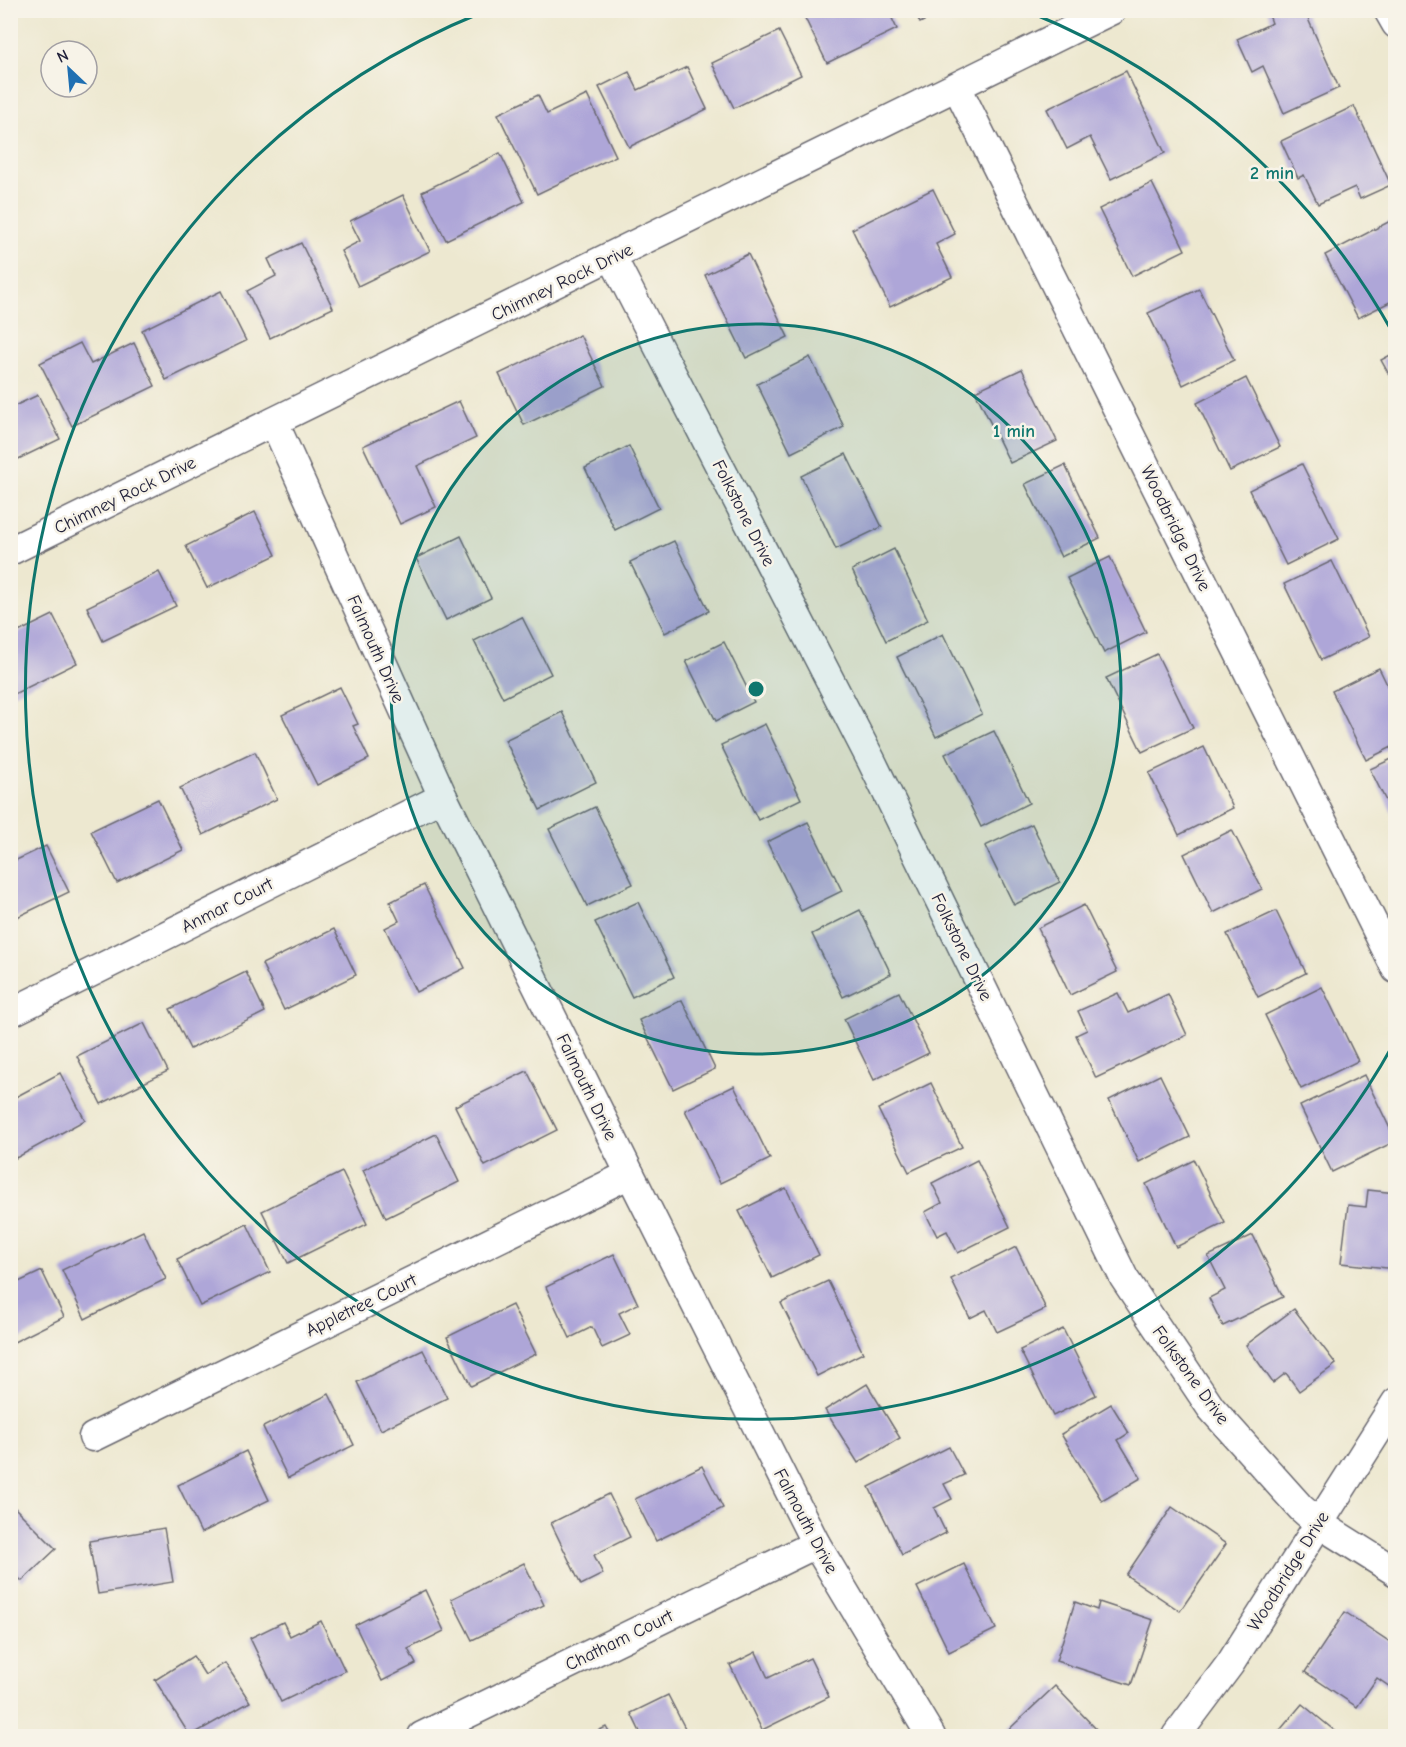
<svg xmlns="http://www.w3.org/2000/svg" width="1406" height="1747" font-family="'Comic Neue',sans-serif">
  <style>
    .building { fill: #aea6d8 }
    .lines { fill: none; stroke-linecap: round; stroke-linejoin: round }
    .minor-casing { stroke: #69676f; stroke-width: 31 }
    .minor { stroke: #fff; stroke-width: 28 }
    .ring { fill: none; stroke: #0f766e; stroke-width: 3 }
    .labels { text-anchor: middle; stroke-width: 5; stroke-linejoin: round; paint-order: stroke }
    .street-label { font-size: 18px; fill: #22223b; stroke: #f7f3e8 }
    .centre { fill: #0f766e; stroke: #f7f3e8; stroke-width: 3 }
    .ring-label { font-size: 18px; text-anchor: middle; font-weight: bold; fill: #0f766e; stroke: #f7f3e8; stroke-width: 5; stroke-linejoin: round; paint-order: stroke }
  </style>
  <rect width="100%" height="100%" fill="#f7f3e8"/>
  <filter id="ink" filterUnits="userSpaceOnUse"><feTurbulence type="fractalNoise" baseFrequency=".0167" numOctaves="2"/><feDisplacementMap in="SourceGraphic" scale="12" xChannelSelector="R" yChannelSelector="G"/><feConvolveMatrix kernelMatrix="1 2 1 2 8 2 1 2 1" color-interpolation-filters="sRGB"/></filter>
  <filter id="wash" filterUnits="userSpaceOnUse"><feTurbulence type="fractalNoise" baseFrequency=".008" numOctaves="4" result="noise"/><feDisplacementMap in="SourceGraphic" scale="24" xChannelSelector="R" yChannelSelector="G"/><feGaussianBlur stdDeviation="1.35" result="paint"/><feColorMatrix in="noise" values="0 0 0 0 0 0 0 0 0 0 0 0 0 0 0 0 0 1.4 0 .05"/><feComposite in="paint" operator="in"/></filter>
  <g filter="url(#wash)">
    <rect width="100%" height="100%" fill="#ede8d0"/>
    <g id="blocks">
      <!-- building -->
      <g class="building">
        <polygon points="801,10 888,10 897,29 827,63"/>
        <polygon points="914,10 945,10 920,23"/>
        <polygon points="1267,10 1304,10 1339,88 1284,113 1263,66 1252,72 1237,39 1272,23"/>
        <polygon points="779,31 801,75 734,108 712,63"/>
        <polygon points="687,67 707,109 629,147 599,87 629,72 638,90"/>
        <polygon points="1126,71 1165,153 1111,179 1090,137 1067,149 1047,109"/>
        <polygon points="538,95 547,114 587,95 616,156 537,194 498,114"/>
        <polygon points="1354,106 1391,185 1360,199 1355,187 1318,204 1304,175 1298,178 1281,141"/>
        <polygon points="500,153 524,202 446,240 422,192"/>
        <polygon points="1152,183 1185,250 1132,276 1099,209"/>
        <polygon points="933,189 955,234 936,244 952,277 890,307 852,229"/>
        <polygon points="403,195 430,251 358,286 341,251 360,241 350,221"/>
        <polygon points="1396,218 1396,299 1358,318 1325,255"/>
        <polygon points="301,243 333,308 270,338 247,291 276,276 268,259"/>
        <polygon points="748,254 788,337 746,358 705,275"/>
        <polygon points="1199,289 1234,360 1183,385 1148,313"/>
        <polygon points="221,291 246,341 166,380 142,330"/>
        <polygon points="580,335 605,386 524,425 499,374"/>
        <polygon points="80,343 91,364 134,343 155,386 72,426 40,363"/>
        <polygon points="1396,352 1396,387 1381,360"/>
        <polygon points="810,357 844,427 791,453 757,384"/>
        <polygon points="1022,369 1057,441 1010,463 975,391"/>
        <polygon points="1246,378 1280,447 1230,471 1197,403"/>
        <polygon points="38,395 60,439 10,463 10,408"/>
        <polygon points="459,401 476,438 417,466 436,507 400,524 363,446"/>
        <polygon points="629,446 659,508 615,530 585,468"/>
        <polygon points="846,454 882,527 836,549 801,476"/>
        <polygon points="1302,464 1339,539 1286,565 1249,490"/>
        <polygon points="1065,465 1100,538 1061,557 1025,484"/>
        <polygon points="255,512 276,555 207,588 186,546"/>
        <polygon points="461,536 491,598 446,620 416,558"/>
        <polygon points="674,541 709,611 665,633 630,562"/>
        <polygon points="894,549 928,620 886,641 852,570"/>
        <polygon points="1110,557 1146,632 1104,653 1067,578"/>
        <polygon points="1332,561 1369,637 1321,660 1284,584"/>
        <polygon points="159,572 176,606 103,641 87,607"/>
        <polygon points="53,615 77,663 12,695 10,636"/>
        <polygon points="522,617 551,674 503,698 474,641"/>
        <polygon points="943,634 982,714 936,737 897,657"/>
        <polygon points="724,642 754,702 716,721 686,661"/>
        <polygon points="1157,654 1193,728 1142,752 1106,678"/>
        <polygon points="1379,668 1396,703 1396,745 1366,760 1332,691"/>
        <polygon points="340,687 358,724 353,726 369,759 317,785 282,715"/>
        <polygon points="562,712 596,782 540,810 505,740"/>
        <polygon points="765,724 801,799 758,820 721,745"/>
        <polygon points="994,731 1029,803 981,827 945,754"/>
        <polygon points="1204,747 1233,808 1179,835 1149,773"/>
        <polygon points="255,752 277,799 203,835 180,788"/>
        <polygon points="1396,757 1396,821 1370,769"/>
        <polygon points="158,799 183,850 117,883 91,831"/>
        <polygon points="595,807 633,884 587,906 549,829"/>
        <polygon points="808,822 842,891 801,911 767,842"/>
        <polygon points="1032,824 1060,882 1014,905 985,846"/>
        <polygon points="1232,830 1262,889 1213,913 1184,854"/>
        <polygon points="46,846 69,892 13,919 10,914 10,863"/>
        <polygon points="424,885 465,968 416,992 385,928 399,921 390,902"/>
        <polygon points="638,902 674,977 632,997 595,922"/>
        <polygon points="1084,905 1117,972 1070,995 1038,928"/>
        <polygon points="860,910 891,974 843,997 812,934"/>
        <polygon points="1276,911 1306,973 1258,997 1227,934"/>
        <polygon points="334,929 356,975 284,1010 262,964"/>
        <polygon points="246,972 265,1012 190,1049 170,1009"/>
        <polygon points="1322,987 1358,1061 1301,1089 1265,1015"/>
        <polygon points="899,992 929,1053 874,1080 844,1019"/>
        <polygon points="1118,993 1128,1013 1168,994 1187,1035 1096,1078 1076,1035 1087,1030 1078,1011"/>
        <polygon points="682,1000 715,1069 673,1089 639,1020"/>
        <polygon points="144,1023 168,1071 101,1104 77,1056"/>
        <polygon points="527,1071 557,1130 485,1166 455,1106"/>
        <polygon points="60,1073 85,1120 16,1158 10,1148 10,1100"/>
        <polygon points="1160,1075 1190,1137 1139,1162 1109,1100"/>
        <polygon points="1364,1075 1396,1141 1332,1172 1300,1106"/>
        <polygon points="931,1083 962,1147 909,1172 878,1109"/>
        <polygon points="734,1086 770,1159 720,1183 685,1110"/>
        <polygon points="436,1134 459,1182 386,1218 363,1170"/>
        <polygon points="977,1160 1010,1227 958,1253 947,1231 937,1236 925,1212 942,1203 932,1183"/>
        <polygon points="1194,1160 1225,1223 1176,1247 1146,1184"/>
        <polygon points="342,1172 367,1224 288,1263 262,1211"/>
        <polygon points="786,1188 819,1255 772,1278 739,1211"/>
        <polygon points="1368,1190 1396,1193 1396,1269 1341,1263 1348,1205 1366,1207"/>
        <polygon points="247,1224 270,1272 200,1306 177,1259"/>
        <polygon points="143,1231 166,1279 85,1319 62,1270"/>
        <polygon points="1253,1235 1283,1297 1223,1326 1209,1298 1225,1290 1208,1256"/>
        <polygon points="1016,1247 1046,1309 997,1332 986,1310 970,1318 951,1279"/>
        <polygon points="614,1254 638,1304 619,1313 630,1335 602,1348 592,1327 570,1338 546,1287"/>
        <polygon points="42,1271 64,1317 10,1344 10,1286"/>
        <polygon points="828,1281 863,1353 817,1376 781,1303"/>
        <polygon points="512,1305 536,1354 471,1386 447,1337"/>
        <polygon points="1294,1309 1336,1364 1299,1391 1286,1373 1273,1383 1246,1345"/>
        <polygon points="1063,1329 1096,1395 1053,1416 1020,1350"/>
        <polygon points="423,1350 447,1398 381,1430 357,1382"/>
        <polygon points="867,1384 900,1438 858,1463 825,1410"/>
        <polygon points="329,1394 354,1445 288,1478 263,1427"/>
        <polygon points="1111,1404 1129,1433 1118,1440 1141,1478 1102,1501 1061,1434"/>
        <polygon points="949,1447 964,1475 944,1484 952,1499 934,1508 946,1533 902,1555 869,1487"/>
        <polygon points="246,1451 269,1500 201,1533 178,1485"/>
        <polygon points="702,1466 723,1508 656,1541 635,1499"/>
        <polygon points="609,1494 630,1537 594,1555 603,1574 581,1585 551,1523"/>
        <polygon points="10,1503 56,1549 22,1581 10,1570"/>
        <polygon points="1172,1507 1226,1544 1180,1611 1126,1575"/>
        <polygon points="164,1528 173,1582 98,1594 89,1541"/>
        <polygon points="524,1563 544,1605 472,1640 451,1599"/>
        <polygon points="964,1564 996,1629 949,1652 917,1587"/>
        <polygon points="425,1590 444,1631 408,1649 416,1664 382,1681 355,1625"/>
        <polygon points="1075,1602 1097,1610 1099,1602 1153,1620 1131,1685 1056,1661"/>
        <polygon points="1345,1612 1396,1646 1396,1691 1377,1678 1357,1707 1305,1672"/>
        <polygon points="321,1621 345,1671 281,1702 250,1638 283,1622 290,1636"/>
        <polygon points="756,1652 768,1678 810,1658 829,1697 762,1730 730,1665"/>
        <polygon points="193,1656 205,1675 225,1663 250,1702 190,1736 155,1680"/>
        <polygon points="1055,1686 1097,1730 1090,1736 1002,1736"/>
        <polygon points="668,1695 689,1736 642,1736 631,1713"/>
        <polygon points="1302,1704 1341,1736 1275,1736"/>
        <polygon points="606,1727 611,1736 587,1736"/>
      </g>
    </g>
  </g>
  <g filter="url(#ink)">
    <use href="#blocks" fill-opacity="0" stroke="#69676f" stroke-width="1.5"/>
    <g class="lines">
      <defs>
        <g id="minor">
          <polyline points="1388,10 1396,24"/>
          <polyline points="957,87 1396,969"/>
          <polyline points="612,257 871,760 1124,1278 1211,1408 1301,1508 1318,1523 1396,1572"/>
          <polyline points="274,422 443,797 630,1174 816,1544 931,1736"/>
          <polyline points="10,551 1112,10"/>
          <polyline points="10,1013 443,797"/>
          <polyline points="93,1437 630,1174"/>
          <polyline points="422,1736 816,1544"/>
          <polyline points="1176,1736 1230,1664 1396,1402"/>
        </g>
      </defs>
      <!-- minor casing -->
      <use href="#minor" class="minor-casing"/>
      <!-- minor -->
      <use href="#minor" class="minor"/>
    </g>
  </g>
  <!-- distance rings -->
  <circle cx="756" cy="689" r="365" fill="#0f766e" fill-opacity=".12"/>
  <g class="ring">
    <circle cx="756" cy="689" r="365"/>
    <path d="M1394 1043A730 730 0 1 1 483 12M1029 12A730 730 0 0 1 1394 335"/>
  </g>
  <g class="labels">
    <!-- street labels -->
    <g class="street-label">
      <text transform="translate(562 282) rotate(-26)" y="6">Chimney Rock Drive</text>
      <text transform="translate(125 495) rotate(-26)" y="6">Chimney Rock Drive</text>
      <text transform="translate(744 513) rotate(63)" y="6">Folkstone Drive</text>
      <text transform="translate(1176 528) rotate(64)" y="6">Woodbridge Drive</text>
      <text transform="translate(376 649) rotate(66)" y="6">Falmouth Drive</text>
      <text transform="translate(227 905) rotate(-27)" y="6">Anmar Court</text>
      <text transform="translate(962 947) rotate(64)" y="6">Folkstone Drive</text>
      <text transform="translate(587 1087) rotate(64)" y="6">Falmouth Drive</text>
      <text transform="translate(361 1305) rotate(-26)" y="6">Appletree Court</text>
      <text transform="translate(1191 1375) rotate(54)" y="6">Folkstone Drive</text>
      <text transform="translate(806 1521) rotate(62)" y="6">Falmouth Drive</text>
      <text transform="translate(1288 1571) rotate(-58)" y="6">Woodbridge Drive</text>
      <text transform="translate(619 1640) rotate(-26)" y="6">Chatham Court</text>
    </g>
  </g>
  <circle cx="756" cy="689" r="9" class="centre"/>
  <g class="ring-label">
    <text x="1272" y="179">2 min</text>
    <text x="1014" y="437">1 min</text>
  </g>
  <!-- margin -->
  <rect width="1406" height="1747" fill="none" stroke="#f7f3e8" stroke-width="36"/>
  <!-- north arrow -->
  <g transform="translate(69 69) rotate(334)"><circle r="28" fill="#f7f3e8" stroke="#a29fa3" stroke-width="1.5"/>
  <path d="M0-4.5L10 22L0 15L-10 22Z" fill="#1f6fb2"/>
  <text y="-9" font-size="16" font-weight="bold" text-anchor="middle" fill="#22223b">N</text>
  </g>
</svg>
